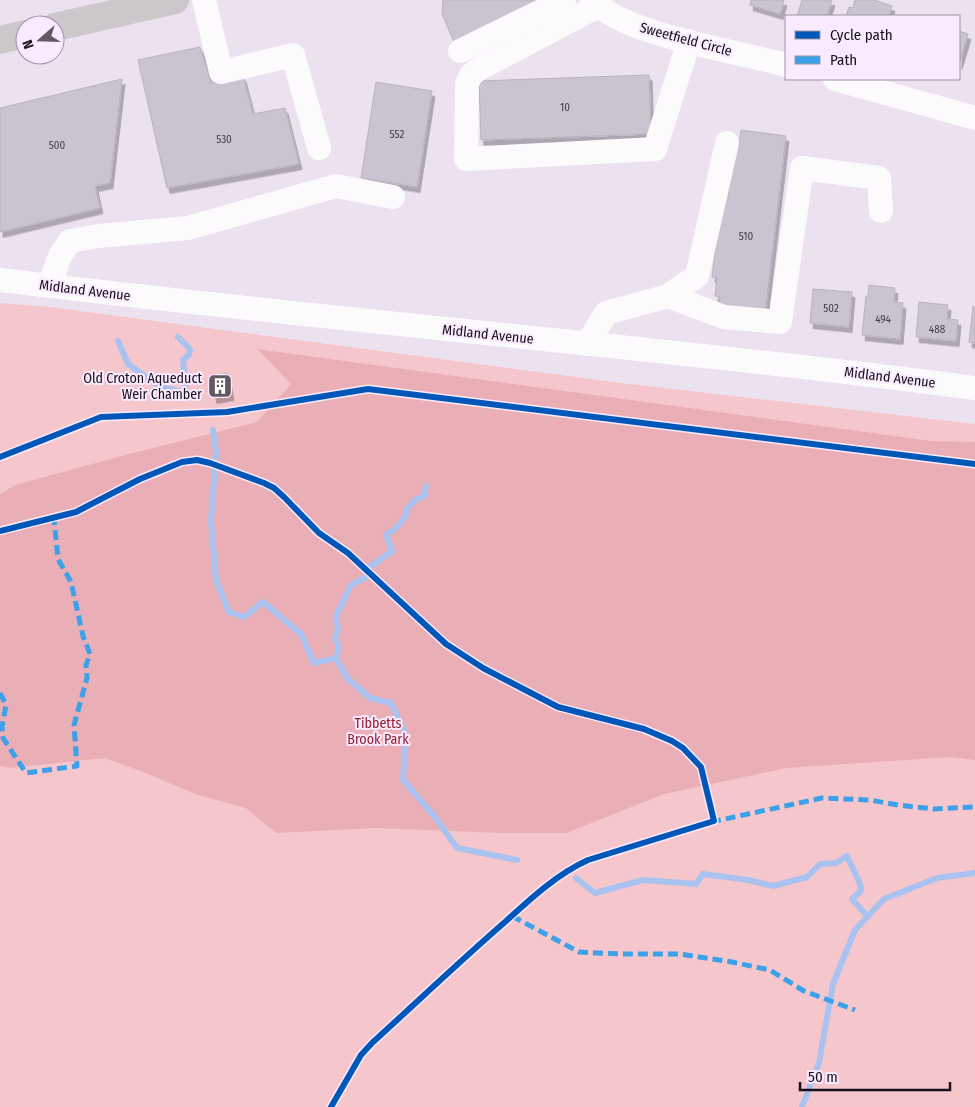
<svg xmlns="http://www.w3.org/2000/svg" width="975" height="1107" font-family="'Fira Sans Condensed',sans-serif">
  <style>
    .green { fill: #f5c7cd }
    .forest { fill: #eaafb6 }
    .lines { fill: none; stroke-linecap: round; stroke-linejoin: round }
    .stream { stroke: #aac2f0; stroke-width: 6 }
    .building { fill: #c9c4d0; stroke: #b8b3bf; filter: url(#shadow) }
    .minor { stroke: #fcfafd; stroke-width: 24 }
    .major { stroke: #ccc7cb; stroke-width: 28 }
    .quiet { stroke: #3da1ea; stroke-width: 5; stroke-dasharray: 10 5; stroke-linecap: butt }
    .cycleway-casing { stroke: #faeaff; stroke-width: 9 }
    .cycleway { stroke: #0057b8; stroke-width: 6 }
    .labels { text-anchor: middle; stroke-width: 4; stroke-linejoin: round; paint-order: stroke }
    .number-label { font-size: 11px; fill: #443d47 }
    .street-label { font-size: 14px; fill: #171019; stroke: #faeaff }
    .poi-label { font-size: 14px; fill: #171019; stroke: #faeaff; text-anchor: end }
    .park-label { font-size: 14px; fill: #94202f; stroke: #faeaff }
  </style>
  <defs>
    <filter id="shadow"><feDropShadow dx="3" dy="5.5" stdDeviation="0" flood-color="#0004"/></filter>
  </defs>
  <rect width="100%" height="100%" fill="#ece1ef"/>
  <!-- green -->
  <polygon class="green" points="0,303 50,307 621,383 975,424 975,1107 0,1107"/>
  <!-- forest -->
  <polygon class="forest" points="257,349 931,441 975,442 975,760 951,757 787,768 664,794 566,833 501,833 376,828 276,833 246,808 198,795 143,772 105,758 9,768 0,766 0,494 15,485 129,454 257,422 291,384"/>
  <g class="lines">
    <!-- stream -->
    <g class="stream">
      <polyline points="118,341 128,364 160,387 186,393 183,360 189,355 190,349 178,337"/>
      <polyline points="213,430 216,452 211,521 216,580 229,612 244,617 263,602 301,634 314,663 336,658 347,678 370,698 391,703 406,735 403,780 435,817 457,848 517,860"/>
      <polyline points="336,658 339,647 335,639 338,630 336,616 351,585 366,577 371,566 392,551 386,535 397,527 405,517 407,509 415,500 424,496 426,486"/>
      <polyline points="576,878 595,893 643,880 696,884 703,874 748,880 773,886 807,877 820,864 836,863 847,856 860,884 861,891 852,899 868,917"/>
      <polyline points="802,1107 819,1063 833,984 855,930 884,899 937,878 975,873"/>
    </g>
  </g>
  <!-- building -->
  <g class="building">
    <polygon points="443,0 539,0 454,42 442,14"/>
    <polygon points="751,0 784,0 780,14 750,5"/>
    <polygon points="802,0 832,0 827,16 797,16"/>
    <polygon points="855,0 874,0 892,6 889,16 846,16 849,7 853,8"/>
    <polygon points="959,31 968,34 959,64"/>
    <polygon points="200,47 211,83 243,76 253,114 285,108 299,164 167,188 138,60"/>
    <polygon points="649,75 651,134 481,140 479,81"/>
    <polygon points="122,79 110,183 95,186 100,208 0,232 0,108"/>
    <polygon points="376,82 432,91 417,187 361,178"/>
    <polygon points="741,130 786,136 765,313 719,307 720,297 715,296 717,278 712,277 722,195 728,196 731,171 733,171 736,151 738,151"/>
    <polygon points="869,285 895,288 894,302 903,303 900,339 862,335 866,296 868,296"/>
    <polygon points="813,289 852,292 849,327 810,323"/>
    <polygon points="919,302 948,305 947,319 958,320 956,341 916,337"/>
    <polygon points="973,306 975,307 975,343 969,342"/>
    <polygon points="227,373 231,395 214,398 209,377"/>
  </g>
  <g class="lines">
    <!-- minor -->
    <g class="minor">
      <polyline points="204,0 221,72 293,55 319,148"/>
      <path d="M 592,0 C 626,36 737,51 786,65"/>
      <polyline points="598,6 477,70 471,75 467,84 466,159 655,149 689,41"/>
      <polyline points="460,51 564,0"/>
      <polyline points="835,79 975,118"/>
      <path d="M 0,280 C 325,320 651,346 975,388"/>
      <polyline points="49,286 60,256 70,241 98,236 188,228 336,186 393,197"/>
      <polyline points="668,296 724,317 780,322 802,168 879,178 881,211"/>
      <polyline points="587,344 606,313 668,296 697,276 727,143"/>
    </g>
    <!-- major -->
    <g class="major">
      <polyline points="55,27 175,0"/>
      <polyline points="0,40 25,34"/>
    </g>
    <!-- quiet -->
    <g class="quiet">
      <polyline points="0,693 6,705 2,727 3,738 26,773 77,766 74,725 87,678 86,665 90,654 83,636 71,582 58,559 54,519"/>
      <polyline points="711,822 822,798 870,800 898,805 934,809 975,807"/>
      <polyline points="512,916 579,952 621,954 680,954 732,962 770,970 804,991 855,1010"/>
    </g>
    <defs>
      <g id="cycleway">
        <polyline points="0,457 101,417 227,412 368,389 975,464"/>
        <path d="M 0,531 L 76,512 L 140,479 L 182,462 L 197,460 L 210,463 L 264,483 L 274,488 L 284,497 L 319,533 L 348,553 L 446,644 L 483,668 L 558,707 L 644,729 L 672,741 L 683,748 L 701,767 L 714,821 L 588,860 C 557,874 530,899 505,922 C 460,961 416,1003 372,1043 L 361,1055 L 331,1107"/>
      </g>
    </defs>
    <!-- cycleway casing -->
    <use href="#cycleway" class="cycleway-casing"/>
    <!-- cycleway -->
    <use href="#cycleway" class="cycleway"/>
  </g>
  <!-- icons -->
  <defs>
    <symbol id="building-square" viewBox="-11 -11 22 22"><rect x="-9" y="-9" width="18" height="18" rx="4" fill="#625964" stroke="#faeaff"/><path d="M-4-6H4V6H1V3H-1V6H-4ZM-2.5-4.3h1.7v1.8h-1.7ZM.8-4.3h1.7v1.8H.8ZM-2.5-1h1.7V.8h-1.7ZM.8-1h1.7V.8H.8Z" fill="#fff"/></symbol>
  </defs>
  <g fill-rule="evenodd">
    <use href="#building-square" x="206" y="372" width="28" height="28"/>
  </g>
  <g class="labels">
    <!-- number labels -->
    <g class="number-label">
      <text x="565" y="111">10</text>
      <text x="397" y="138">552</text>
      <text x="224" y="143">530</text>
      <text x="57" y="149">500</text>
      <text x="746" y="240">510</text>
      <text x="831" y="312">502</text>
      <text x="883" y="323">494</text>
      <text x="937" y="333">488</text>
    </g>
    <!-- street labels -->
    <g class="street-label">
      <text transform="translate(686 39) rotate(15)" y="5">Sweetfield Circle</text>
      <text transform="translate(85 290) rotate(7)" y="5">Midland Avenue</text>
      <text transform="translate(488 334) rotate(6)" y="5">Midland Avenue</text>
      <text transform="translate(890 377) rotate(7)" y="5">Midland Avenue</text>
    </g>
    <!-- poi labels -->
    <g class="poi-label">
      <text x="202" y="383">Old Croton Aqueduct<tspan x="202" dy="16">Weir Chamber</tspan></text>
    </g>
    <!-- park labels -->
    <g class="park-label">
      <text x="378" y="728">Tibbetts<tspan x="378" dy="16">Brook Park</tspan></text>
    </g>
  </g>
  <!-- legend -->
  <rect x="785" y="15" width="175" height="65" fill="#faeaff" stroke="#9f93a3"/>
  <rect x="795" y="31" width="25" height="8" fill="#0057b8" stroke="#9f93a3"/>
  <text x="830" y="40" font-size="15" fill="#171019">Cycle path</text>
  <rect x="795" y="56" width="25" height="8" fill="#3da1ea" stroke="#9f93a3"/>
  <text x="830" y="65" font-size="15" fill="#171019">Path</text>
  <!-- north arrow -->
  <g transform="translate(40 40) rotate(250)"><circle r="24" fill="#faeaff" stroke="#9f93a3"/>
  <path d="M0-4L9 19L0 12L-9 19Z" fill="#625964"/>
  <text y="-8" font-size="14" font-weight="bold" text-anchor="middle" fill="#171019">N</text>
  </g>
  <!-- scale -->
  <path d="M800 1082v8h150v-8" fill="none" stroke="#171019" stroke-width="2.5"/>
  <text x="808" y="1082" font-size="15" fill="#171019" stroke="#faeaff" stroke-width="4" paint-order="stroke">50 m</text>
</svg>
